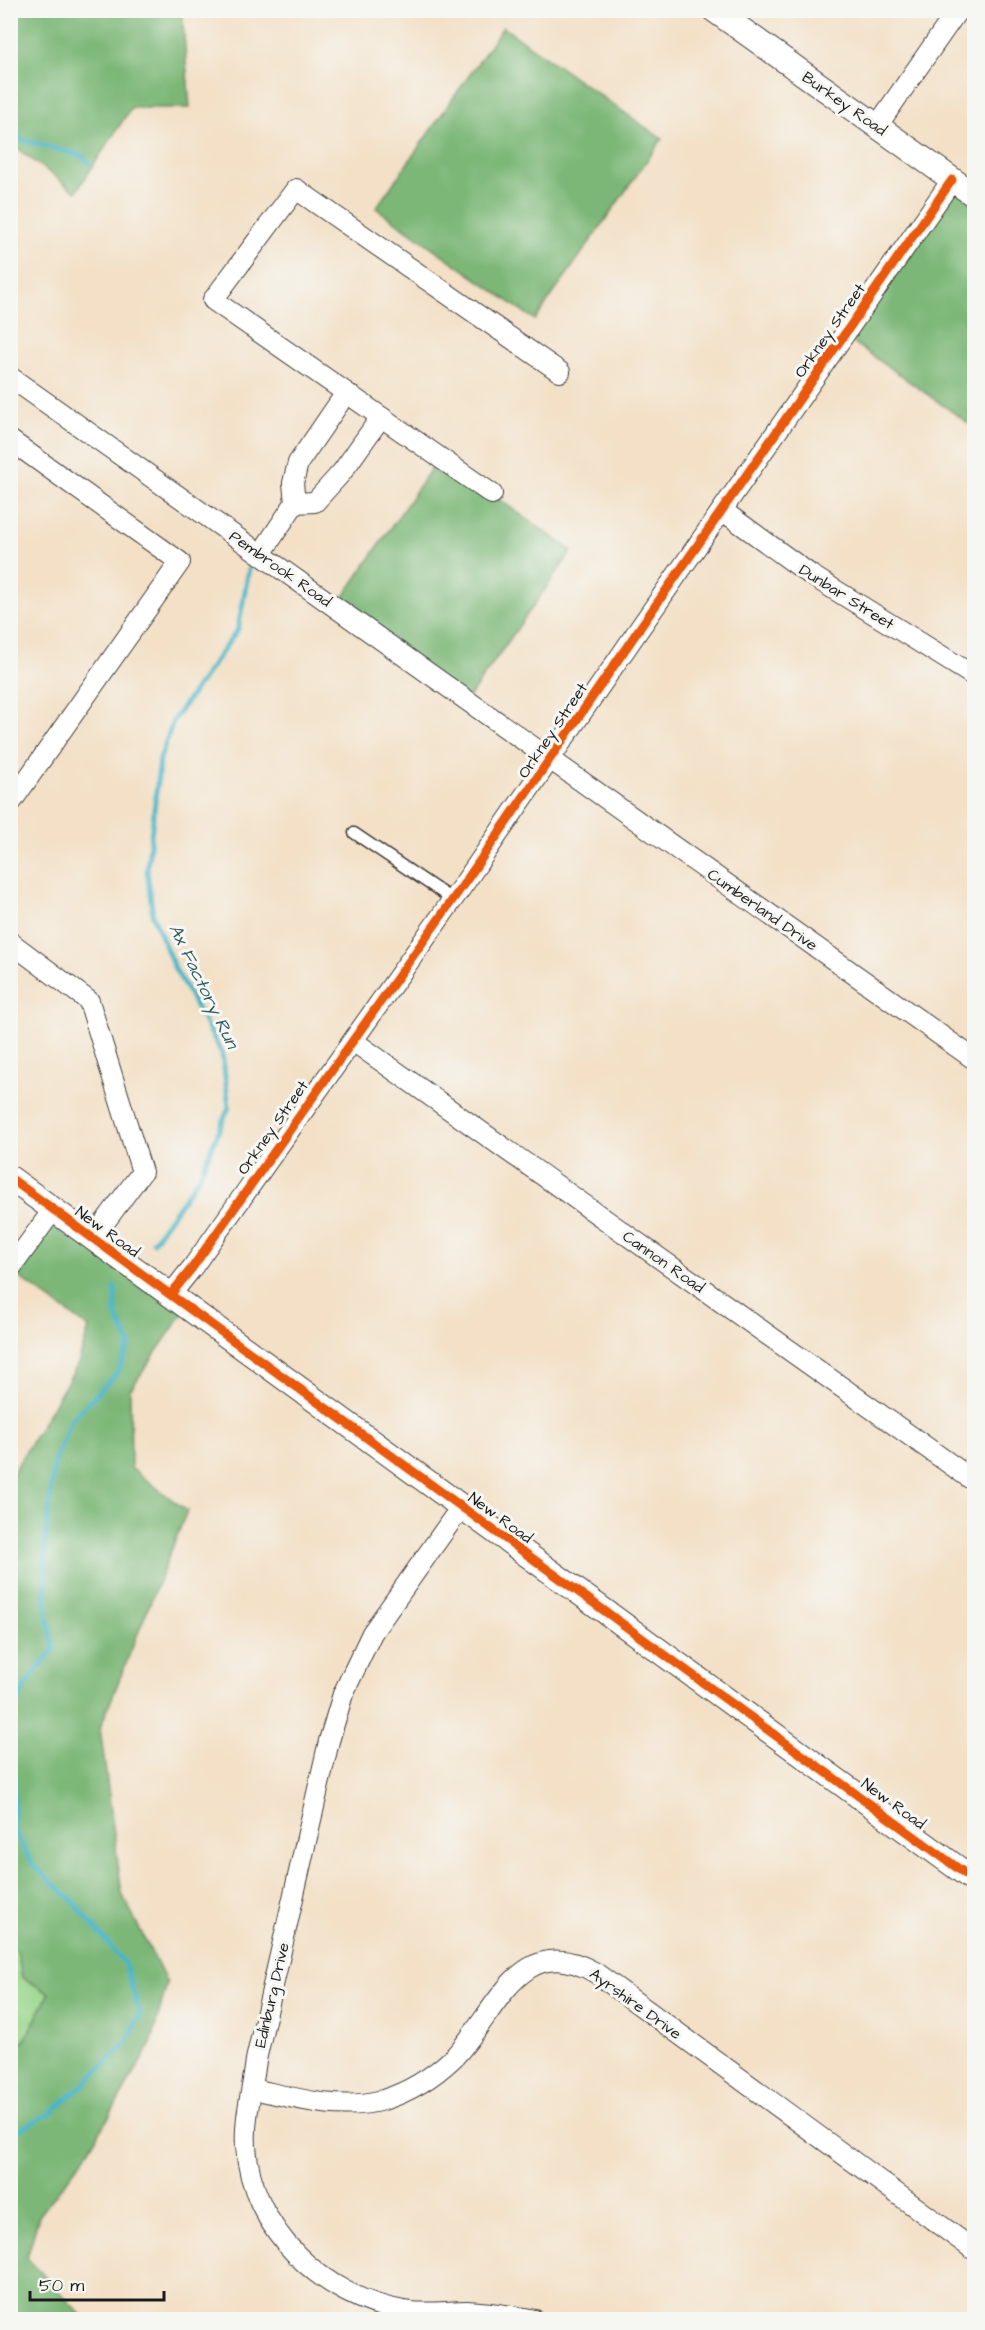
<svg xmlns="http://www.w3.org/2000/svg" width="985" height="2330" font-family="'Architects Daughter',sans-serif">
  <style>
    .green { fill: #9ad68b; stroke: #5b7954; stroke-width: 1.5 }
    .forest { fill: #7bb777; stroke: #4c6a4a; stroke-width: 1.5 }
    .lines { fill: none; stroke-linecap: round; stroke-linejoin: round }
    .stream { stroke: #4ab6c6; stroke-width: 5 }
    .service-casing { stroke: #3c3936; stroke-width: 13 }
    .minor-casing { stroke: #3c3936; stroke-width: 22 }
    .tertiary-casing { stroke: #3c3936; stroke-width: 26 }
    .service { stroke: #fff; stroke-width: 10 }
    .minor { stroke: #fff; stroke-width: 20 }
    .tertiary { stroke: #fff; stroke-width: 24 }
    .cycleway-casing { stroke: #f6f6f2; stroke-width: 13 }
    .cycleway { stroke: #e8590c; stroke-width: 9 }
    .labels { text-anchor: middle; stroke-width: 6; stroke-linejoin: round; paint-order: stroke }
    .street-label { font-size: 16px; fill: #1c1c1c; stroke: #f6f6f2 }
    .water-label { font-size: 18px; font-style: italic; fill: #2e5a60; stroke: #f6f6f2 }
  </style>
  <rect width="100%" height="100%" fill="#f6f6f2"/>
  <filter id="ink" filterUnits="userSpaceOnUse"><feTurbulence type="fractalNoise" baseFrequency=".0167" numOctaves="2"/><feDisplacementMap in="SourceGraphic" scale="12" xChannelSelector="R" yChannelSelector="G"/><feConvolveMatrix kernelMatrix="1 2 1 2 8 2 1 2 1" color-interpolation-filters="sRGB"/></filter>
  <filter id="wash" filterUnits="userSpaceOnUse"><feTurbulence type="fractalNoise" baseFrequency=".008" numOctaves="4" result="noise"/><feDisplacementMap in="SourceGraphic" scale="24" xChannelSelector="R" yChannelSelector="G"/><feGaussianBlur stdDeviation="1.35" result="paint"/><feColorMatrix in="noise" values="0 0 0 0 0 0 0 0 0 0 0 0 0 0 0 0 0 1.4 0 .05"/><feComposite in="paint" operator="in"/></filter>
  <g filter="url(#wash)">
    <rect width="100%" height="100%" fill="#f3e0c6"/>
    <!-- green -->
    <polygon class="green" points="11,1945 17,1950 22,1977 49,1993 26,2038 11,2055"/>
    <!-- forest -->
    <g class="forest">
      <polygon points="11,10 182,11 190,108 131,108 76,192 11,144"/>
      <polygon points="503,27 662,139 535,320 376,208"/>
      <polygon points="952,180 974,195 974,427 843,335"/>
      <polygon points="439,457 572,551 467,700 336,608"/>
      <polygon points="53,1210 188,1306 130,1390 131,1468 187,1511 100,1728 122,1894 167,1983 151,2044 89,2151 39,2216 27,2258 85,2319 11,2319 11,2055 26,2038 49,1993 22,1977 17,1950 11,1945 11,1476 78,1364 89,1328 11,1271"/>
    </g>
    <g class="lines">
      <!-- stream -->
      <g class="stream">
        <polyline points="10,11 11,10"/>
        <polyline points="10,130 23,140 82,156 90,164"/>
        <polyline points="153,1242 199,1177 229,1107 222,1053 174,967 153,916 147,870 160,759 173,721 238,629 249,569"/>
        <polyline points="10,1717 26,1684 54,1649 46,1609 45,1542 54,1464 71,1420 118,1372 130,1344 116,1315 115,1287"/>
        <polyline points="10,1744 14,1767 14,1830 33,1865 70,1898 125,1964 140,2014 128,2041 82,2086 49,2114 11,2134 10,2137"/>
      </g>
    </g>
  </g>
  <g filter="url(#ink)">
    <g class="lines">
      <defs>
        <polyline id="service" points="354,833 453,900"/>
        <g id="minor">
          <polyline points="877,126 958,10"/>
          <polyline points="10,377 974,1059"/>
          <polyline points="10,440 180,562 10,804"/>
          <polyline points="492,494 213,300 296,189 560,372"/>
          <polyline points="295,503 315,502 342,472 381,417"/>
          <polyline points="723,511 811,575 974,676"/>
          <polyline points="261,554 295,503 293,483 298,463 346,393"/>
          <polyline points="10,942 89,1001 142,1172 93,1238"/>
          <polyline points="353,1041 974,1481"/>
          <polyline points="10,1269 53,1210"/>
          <polyline points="171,1294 192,1268 468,878 635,635 952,180"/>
          <path d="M 461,1507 L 372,1633 L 343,1694 L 329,1741 L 256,2060 C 253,2089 244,2116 246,2146 C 251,2229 323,2298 404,2311 C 424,2315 447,2311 467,2311 C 490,2312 513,2316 535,2320"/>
          <path d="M 253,2089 C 295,2098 340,2112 383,2100 C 409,2092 433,2077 453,2058 C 497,2014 519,1928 596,1973 L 974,2250"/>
        </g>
        <g id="tertiary">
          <polyline points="714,10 974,195"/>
          <polyline points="10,1178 974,1880"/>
        </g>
      </defs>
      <!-- service casing -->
      <use href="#service" class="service-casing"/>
      <!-- minor casing -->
      <use href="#minor" class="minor-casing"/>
      <!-- tertiary casing -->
      <use href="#tertiary" class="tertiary-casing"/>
      <!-- service -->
      <use href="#service" class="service"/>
      <!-- minor -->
      <use href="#minor" class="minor"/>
      <!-- tertiary -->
      <use href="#tertiary" class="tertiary"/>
      <defs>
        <g id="cycleway">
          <polyline points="10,1178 974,1880"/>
          <polyline points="171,1294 192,1268 468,878 635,635 952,180"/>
        </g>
      </defs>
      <!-- cycleway casing -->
      <use href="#cycleway" class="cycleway-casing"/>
      <!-- cycleway -->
      <use href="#cycleway" class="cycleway"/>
    </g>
  </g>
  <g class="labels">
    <!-- street labels -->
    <g class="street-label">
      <text transform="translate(845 103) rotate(35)" y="6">Burkey Road</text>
      <text transform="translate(829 330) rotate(-55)" y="6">Orkney Street</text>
      <text transform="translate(281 568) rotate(35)" y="6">Pembrook Road</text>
      <text transform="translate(847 596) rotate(32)" y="6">Dunbar Street</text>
      <text transform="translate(552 730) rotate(-56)" y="6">Orkney Street</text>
      <text transform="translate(763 909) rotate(35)" y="6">Cumberland Drive</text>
      <text transform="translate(272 1127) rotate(-55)" y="6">Orkney Street</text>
      <text transform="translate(108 1231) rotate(36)" y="6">New Road</text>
      <text transform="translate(664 1261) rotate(35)" y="6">Cannon Road</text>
      <text transform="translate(501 1517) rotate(36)" y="6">New Road</text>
      <text transform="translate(894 1803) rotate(36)" y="6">New Road</text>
      <text transform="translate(271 1995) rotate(-77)" y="6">Edinburg Drive</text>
      <text transform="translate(636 2003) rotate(36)" y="6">Ayrshire Drive</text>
    </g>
    <!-- water labels -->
    <g class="water-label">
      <text transform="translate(204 986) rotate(64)" y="6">Ax Factory Run</text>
    </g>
  </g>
  <!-- margin -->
  <rect width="985" height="2330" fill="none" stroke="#f6f6f2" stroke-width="36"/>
  <!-- scale -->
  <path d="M30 2291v9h134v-9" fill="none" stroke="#1c1c1c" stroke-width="3"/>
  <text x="39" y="2291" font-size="18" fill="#1c1c1c" stroke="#f6f6f2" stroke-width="4.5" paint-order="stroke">50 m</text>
</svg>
